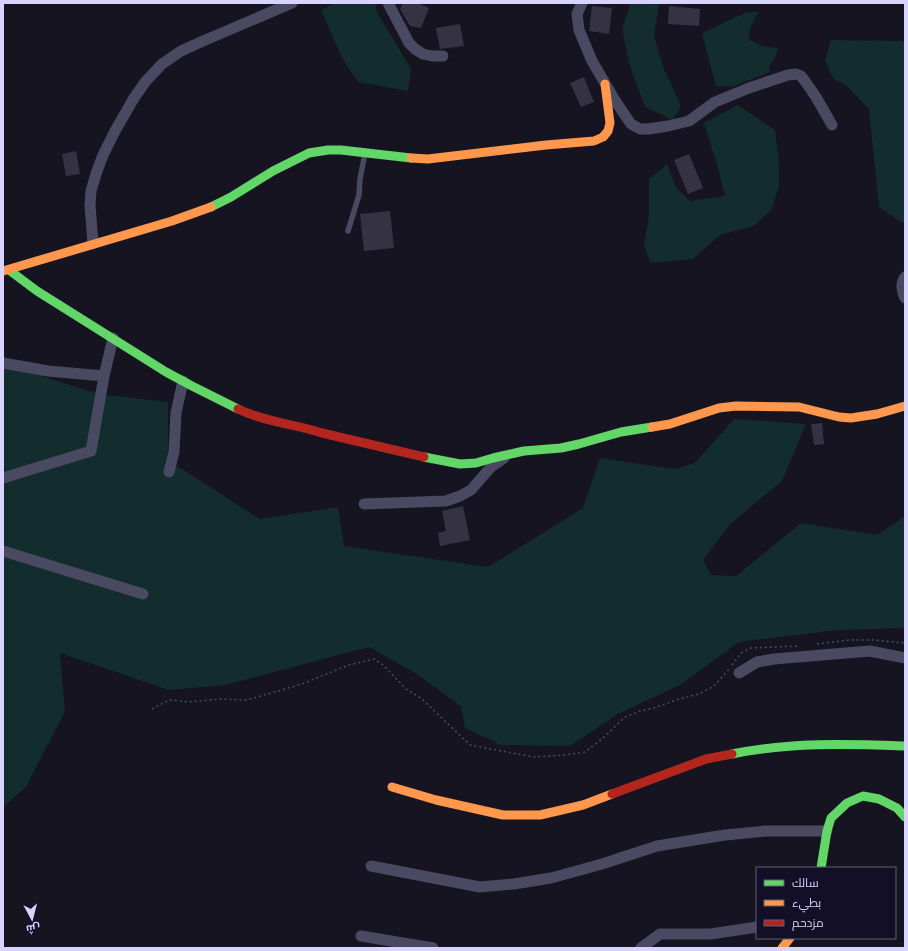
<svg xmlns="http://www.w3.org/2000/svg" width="908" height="951" font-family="'Fira Sans Condensed',Cairo,sans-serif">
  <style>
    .green { fill: #132c2d }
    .building { fill: #343243 }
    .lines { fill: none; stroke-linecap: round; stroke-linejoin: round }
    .path { stroke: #44505f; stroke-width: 1.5; stroke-dasharray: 2 3; stroke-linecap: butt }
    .lane { stroke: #4a4962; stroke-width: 5.5 }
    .street { stroke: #4a4962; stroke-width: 11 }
    .fast { stroke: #63d668; stroke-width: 9 }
    .slow { stroke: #ff974d; stroke-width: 9 }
    .jam { stroke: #b3261e; stroke-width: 9 }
  </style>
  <rect width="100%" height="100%" fill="#161421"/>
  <!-- green -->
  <g class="green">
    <polygon points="335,3 375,3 377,12 411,69 408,91 358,82 342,58 321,10"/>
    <polygon points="631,3 644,3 659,5 654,36 664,69 681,106 673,120 645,107 630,66 622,29"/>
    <polygon points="747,12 758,12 750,28 749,40 763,46 778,48 775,58 769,67 770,72 731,87 716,86 702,33"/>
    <polygon points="831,40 902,41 905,43 905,222 901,222 879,207 869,109 848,87 833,78 825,60"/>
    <polygon points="738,105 775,130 779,161 779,185 772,209 754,226 720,235 693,259 650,263 644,244 649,216 649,179 667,164 676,187 690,201 725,196 719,171 704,123"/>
    <polygon points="3,364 99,394 168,402 168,460 260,519 338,507 344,546 488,567 583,508 600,458 675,469 695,463 734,419 806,424 782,481 731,523 703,560 711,575 736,576 801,523 877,535 905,516 905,628 837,630 739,642 680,685 618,714 570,746 501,745 465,728 461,706 415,673 369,647 225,685 169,690 60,653 65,711 26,787 3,807"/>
  </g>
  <!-- building -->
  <g class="building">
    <polygon points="403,3 418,3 429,8 421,28 410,26 400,9"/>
    <polygon points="592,6 612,8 609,34 589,31"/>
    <polygon points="669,6 700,9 699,26 668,24"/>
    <polygon points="460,24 464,46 440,49 436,28"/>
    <polygon points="584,77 594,102 581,107 570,83"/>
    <polygon points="76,151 80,174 66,176 62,154"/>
    <polygon points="689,154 703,188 688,194 674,160"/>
    <polygon points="390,211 394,248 364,251 360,214"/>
    <polygon points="822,423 824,444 814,445 811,424"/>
    <polygon points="463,506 470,540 440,546 438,533 446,531 442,511"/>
  </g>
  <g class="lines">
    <!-- path -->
    <g class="path">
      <polyline points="817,644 849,640 874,640 905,643"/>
      <polyline points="732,665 741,653 751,648 800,646"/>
      <polyline points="152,709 169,700 190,702 219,699 247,700 302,684 349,665 374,659 383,665 406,689 422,699 470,745 534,757 564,755 585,752 602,739 625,717 640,711 654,708 679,699 699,694 714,686 730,668"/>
    </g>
    <!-- lane -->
    <polyline class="lane" points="348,231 359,195 360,179 365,153"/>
    <!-- street -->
    <g class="street">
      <polyline points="388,3 409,43 415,49 423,54 432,56 443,56"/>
      <polyline points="582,3 577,14 579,30 592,61 616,102 631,124 640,129 648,129 668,126 689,121 715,102 749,88 788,75 796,74 801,76 805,81 816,97 832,125"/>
      <polyline points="93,244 90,205 91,191 96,174 103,155 115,131 134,98 146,81 162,64 181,51 203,41 292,3"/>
      <path d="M 905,277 C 900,284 902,291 905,298"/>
      <polyline points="3,363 48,371 104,376 113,338"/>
      <polyline points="169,472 174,452 176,413 183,381"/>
      <polyline points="3,478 91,451 104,376"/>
      <polyline points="364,504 446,501 460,496 471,490 491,467 504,458"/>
      <polyline points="3,551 143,594"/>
      <polyline points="739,673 757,662 774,659 870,651 905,658"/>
      <polyline points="371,866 480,887 514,884 551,878 602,864 657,846 725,835 766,831 827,831"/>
      <polyline points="361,936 433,948"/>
      <polyline points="641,948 660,934 711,934 757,927"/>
    </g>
    <!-- fast -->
    <g class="fast">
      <polyline points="211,207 231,197 273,171 309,153 328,150 341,150 411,158"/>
      <polyline points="9,270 37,291 166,372 192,386 238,409"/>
      <polyline points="424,457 460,464 476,463 493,458 524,451 561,448 579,444 621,432 652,427"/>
      <path d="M 732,754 C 791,742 846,744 905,746"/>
      <polyline points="821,868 827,831 831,818 847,803 863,796 879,799 897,808 905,817"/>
    </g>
    <!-- slow -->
    <g class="slow">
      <polyline points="411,158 428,159 546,145 594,141 603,137 608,131 610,123 605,84"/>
      <polyline points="3,271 172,221 211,207"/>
      <polyline points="652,427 670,424 719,408 736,406 799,407 839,417 851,418 877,414 905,406"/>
      <polyline points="392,787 436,800 503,815 540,815 583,805 612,794"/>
      <polyline points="782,948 790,938"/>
    </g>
    <!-- jam -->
    <g class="jam">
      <path d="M 238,409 C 265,422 294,424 322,433 L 424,457"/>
      <polyline points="612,794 706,759 732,754"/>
    </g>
  </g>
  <!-- border -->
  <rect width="908" height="951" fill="none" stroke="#d9d4ff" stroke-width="8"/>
  <!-- legend -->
  <rect x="756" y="867" width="140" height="72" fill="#130f26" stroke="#625e7d"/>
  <rect x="764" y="880" width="20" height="6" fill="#63d668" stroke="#625e7d"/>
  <text x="792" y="887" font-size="12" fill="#d9d4ff">سالك</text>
  <rect x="764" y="900" width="20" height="6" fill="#ff974d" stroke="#625e7d"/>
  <text x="792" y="907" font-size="12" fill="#d9d4ff">بطيء</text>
  <rect x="764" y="920" width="20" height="6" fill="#b3261e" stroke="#625e7d"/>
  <text x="792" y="927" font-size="12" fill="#d9d4ff">مزدحم</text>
  <!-- north arrow -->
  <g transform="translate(32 919) rotate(173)" stroke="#130f26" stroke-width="3" paint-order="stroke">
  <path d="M0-3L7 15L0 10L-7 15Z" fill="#d9d4ff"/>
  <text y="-6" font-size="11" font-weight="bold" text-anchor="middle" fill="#d9d4ff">ش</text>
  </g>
</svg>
